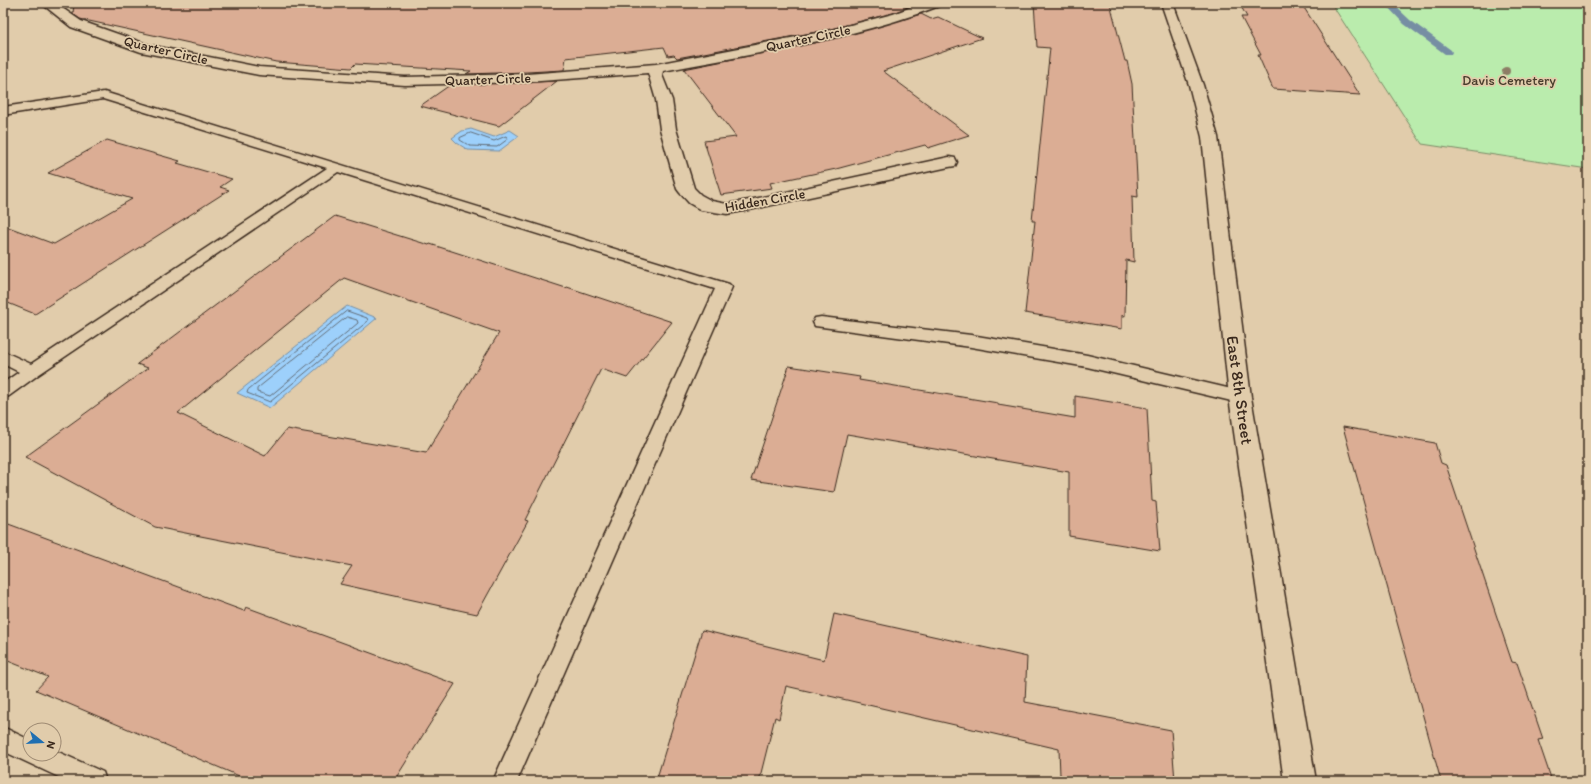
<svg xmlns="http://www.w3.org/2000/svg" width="1591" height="784" font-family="Itim,sans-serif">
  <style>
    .green { fill: #baecad; stroke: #7a8b66 }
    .water { fill: #9dd0fb; stroke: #768ea3 }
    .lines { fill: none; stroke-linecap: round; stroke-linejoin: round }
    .shore { stroke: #626c76; stroke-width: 1 }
    .stream { fill: #768ea3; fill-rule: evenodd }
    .building { fill: #dbad94; stroke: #3b2a1e; fill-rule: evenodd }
    .service-casing { stroke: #3b2a1e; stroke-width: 3 }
    .minor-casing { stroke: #3b2a1e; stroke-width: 3 }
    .tertiary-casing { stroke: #3b2a1e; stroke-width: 3 }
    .service { fill: #e1ccab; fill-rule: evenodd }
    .minor { fill: #e1ccab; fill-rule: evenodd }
    .tertiary { fill: #e1ccab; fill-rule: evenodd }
    .tree { fill: #8d7d65 }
    .labels { text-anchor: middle; stroke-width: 3.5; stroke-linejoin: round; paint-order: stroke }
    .far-street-label { font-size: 14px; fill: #3b2a1e; stroke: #e1ccab }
    .far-park-label { font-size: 14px; fill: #483d2c; stroke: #e1ccab }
    .street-label { font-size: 17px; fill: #3b2a1e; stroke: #e1ccab }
  </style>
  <rect width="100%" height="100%" fill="#e1ccab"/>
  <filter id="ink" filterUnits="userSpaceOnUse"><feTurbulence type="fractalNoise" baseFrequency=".025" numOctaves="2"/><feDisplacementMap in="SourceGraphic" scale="8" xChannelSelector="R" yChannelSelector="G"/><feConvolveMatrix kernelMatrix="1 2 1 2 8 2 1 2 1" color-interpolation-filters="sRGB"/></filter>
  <g filter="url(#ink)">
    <!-- green -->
    <polygon class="green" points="1331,3 1588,3 1588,169 1422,144"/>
    <!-- water -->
    <g class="water">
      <polygon points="471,129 494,137 510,130 519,136 499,151 468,150 457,143 452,138 462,131"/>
      <polygon points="347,306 377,318 270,408 237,393"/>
    </g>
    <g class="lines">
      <!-- shore -->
      <g class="shore">
        <polygon points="471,133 494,141 506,136 508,139 497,147 470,146 460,140 460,138"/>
        <polygon points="347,311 367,318 368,321 270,402 247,393 248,390"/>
        <polygon points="347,317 357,320 358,323 270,396 257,392 257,389"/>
      </g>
      <!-- stream -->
      <polygon class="stream" points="1384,3 1392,3 1410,20 1451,50 1452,52 1451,54 1445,54 1404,24"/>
    </g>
    <!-- building -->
    <g class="building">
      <polygon points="74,3 900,3 908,7 893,13 827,30 677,58 674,55 668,56 664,47 566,58 564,70 527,72 466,74 471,71 355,64 351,68 276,62 80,19 73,14"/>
      <polygon points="1034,3 1110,3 1125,61 1127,61 1132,84 1138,197 1132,196 1134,262 1126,260 1125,316 1122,315 1122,329 1025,313 1035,221 1032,221 1050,48 1037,47"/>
      <polygon points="1239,3 1301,3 1360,95 1273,89 1258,55 1261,55 1241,17 1247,17"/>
      <polygon points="921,14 931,19 938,17 982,38 883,71 969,135 928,148 925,145 836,169 770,183 772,188 721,195 704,141 736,137 684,69 838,38"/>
      <polygon points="557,81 499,126 420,106 450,85"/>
      <polygon points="107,140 180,161 177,163 232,179 220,187 229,190 35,314 3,301 3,225 54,244 132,199 48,173"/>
      <path d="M 335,216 L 429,245 L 430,244 L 566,288 L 567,287 L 672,322 L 627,378 L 601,369 L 525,520 L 528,521 L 477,614 L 340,584 L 352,566 L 155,527 L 25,457 L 148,368 L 137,364 ZM 344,278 L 499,333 L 426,453 L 287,429 L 265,456 L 178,413 Z"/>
      <polygon points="789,366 860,377 859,380 998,403 998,405 1075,418 1075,396 1147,408 1152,501 1156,502 1160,551 1069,536 1069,472 847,434 834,492 751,480"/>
      <polygon points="1343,427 1435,443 1441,463 1446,465 1512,662 1517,663 1543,739 1538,740 1552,781 1441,781"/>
      <polygon points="3,522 244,611 246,607 455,684 394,781 251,781 36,690 48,677 3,659"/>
      <polygon points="834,614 1027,657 1025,702 1171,730 1175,781 1079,781 1060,775 1059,749 786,686 779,719 775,717 759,781 656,781 702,630 824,660"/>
    </g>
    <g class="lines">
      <defs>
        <g id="service">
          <polygon points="104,92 729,284 732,287 517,781 493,781 715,289 338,172 38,375 9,396 3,398 3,383 19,372 3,364 3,351 31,364 327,168 103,99 3,115 3,107"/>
          <polygon points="821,317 971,335 1048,348 1087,355 1240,391 1246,393 1249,397 1246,401 1240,403 1087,367 971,347 815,326 813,322 815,318"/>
          <polygon points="3,727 30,740 30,754 54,754 54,750 103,772 106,781 67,781 3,751"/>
        </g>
        <path id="minor" d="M 41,3 L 55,3 L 81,21 L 149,45 L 259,67 L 405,77 L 527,74 L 656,64 L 827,31 L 893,14 L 922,3 L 940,3 L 939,6 C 851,40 755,53 663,71 L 662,75 L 672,100 L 676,129 L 694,188 L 701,195 L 712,201 L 727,204 L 749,200 L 949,157 L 955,158 L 957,162 L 955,166 L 949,167 L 749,210 L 727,214 L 701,210 L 689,203 L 680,193 L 677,189 L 660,129 L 656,100 L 648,73 L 527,82 L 405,85 L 259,75 L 141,52 L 71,27 Z"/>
        <polygon id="tertiary" points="1161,3 1173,3 1203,85 1218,137 1251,397 1316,781 1284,781 1229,397 1202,137 1189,85"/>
      </defs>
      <!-- service casing -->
      <use href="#service" class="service-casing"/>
      <!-- minor casing -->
      <use href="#minor" class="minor-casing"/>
      <!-- tertiary casing -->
      <use href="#tertiary" class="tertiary-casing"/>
      <!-- service -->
      <use href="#service" class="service"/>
      <!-- minor -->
      <use href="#minor" class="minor"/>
      <!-- tertiary -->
      <use href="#tertiary" class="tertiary"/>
    </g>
    <!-- trees -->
    <circle class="tree" cx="1506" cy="71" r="4"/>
  </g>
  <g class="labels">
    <!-- far-street labels -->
    <g class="far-street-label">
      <text transform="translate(808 38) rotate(-12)" y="5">Quarter Circle</text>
      <text transform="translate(166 50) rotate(13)" y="5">Quarter Circle</text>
      <text transform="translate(488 79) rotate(-2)" y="5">Quarter Circle</text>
      <text transform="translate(765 200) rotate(-10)" y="5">Hidden Circle</text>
    </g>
    <!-- far-park labels -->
    <g class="far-park-label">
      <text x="1509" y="85">Davis Cemetery</text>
    </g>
    <!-- street labels -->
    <g class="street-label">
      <text transform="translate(1240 390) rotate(82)" y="6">East 8th Street</text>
    </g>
  </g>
  <!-- margin -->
  <rect width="1591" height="784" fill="none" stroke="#e1ccab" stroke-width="16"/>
  <rect x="8" y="8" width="1575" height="768" fill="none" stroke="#3b2a1e" stroke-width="1.5" filter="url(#ink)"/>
  <!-- north arrow -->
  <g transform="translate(42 742) rotate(108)"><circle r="19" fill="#e1ccab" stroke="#9f8b73"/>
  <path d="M0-3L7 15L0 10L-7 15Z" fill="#1f6fb2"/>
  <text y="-6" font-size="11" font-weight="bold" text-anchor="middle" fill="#3b2a1e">N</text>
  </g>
</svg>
